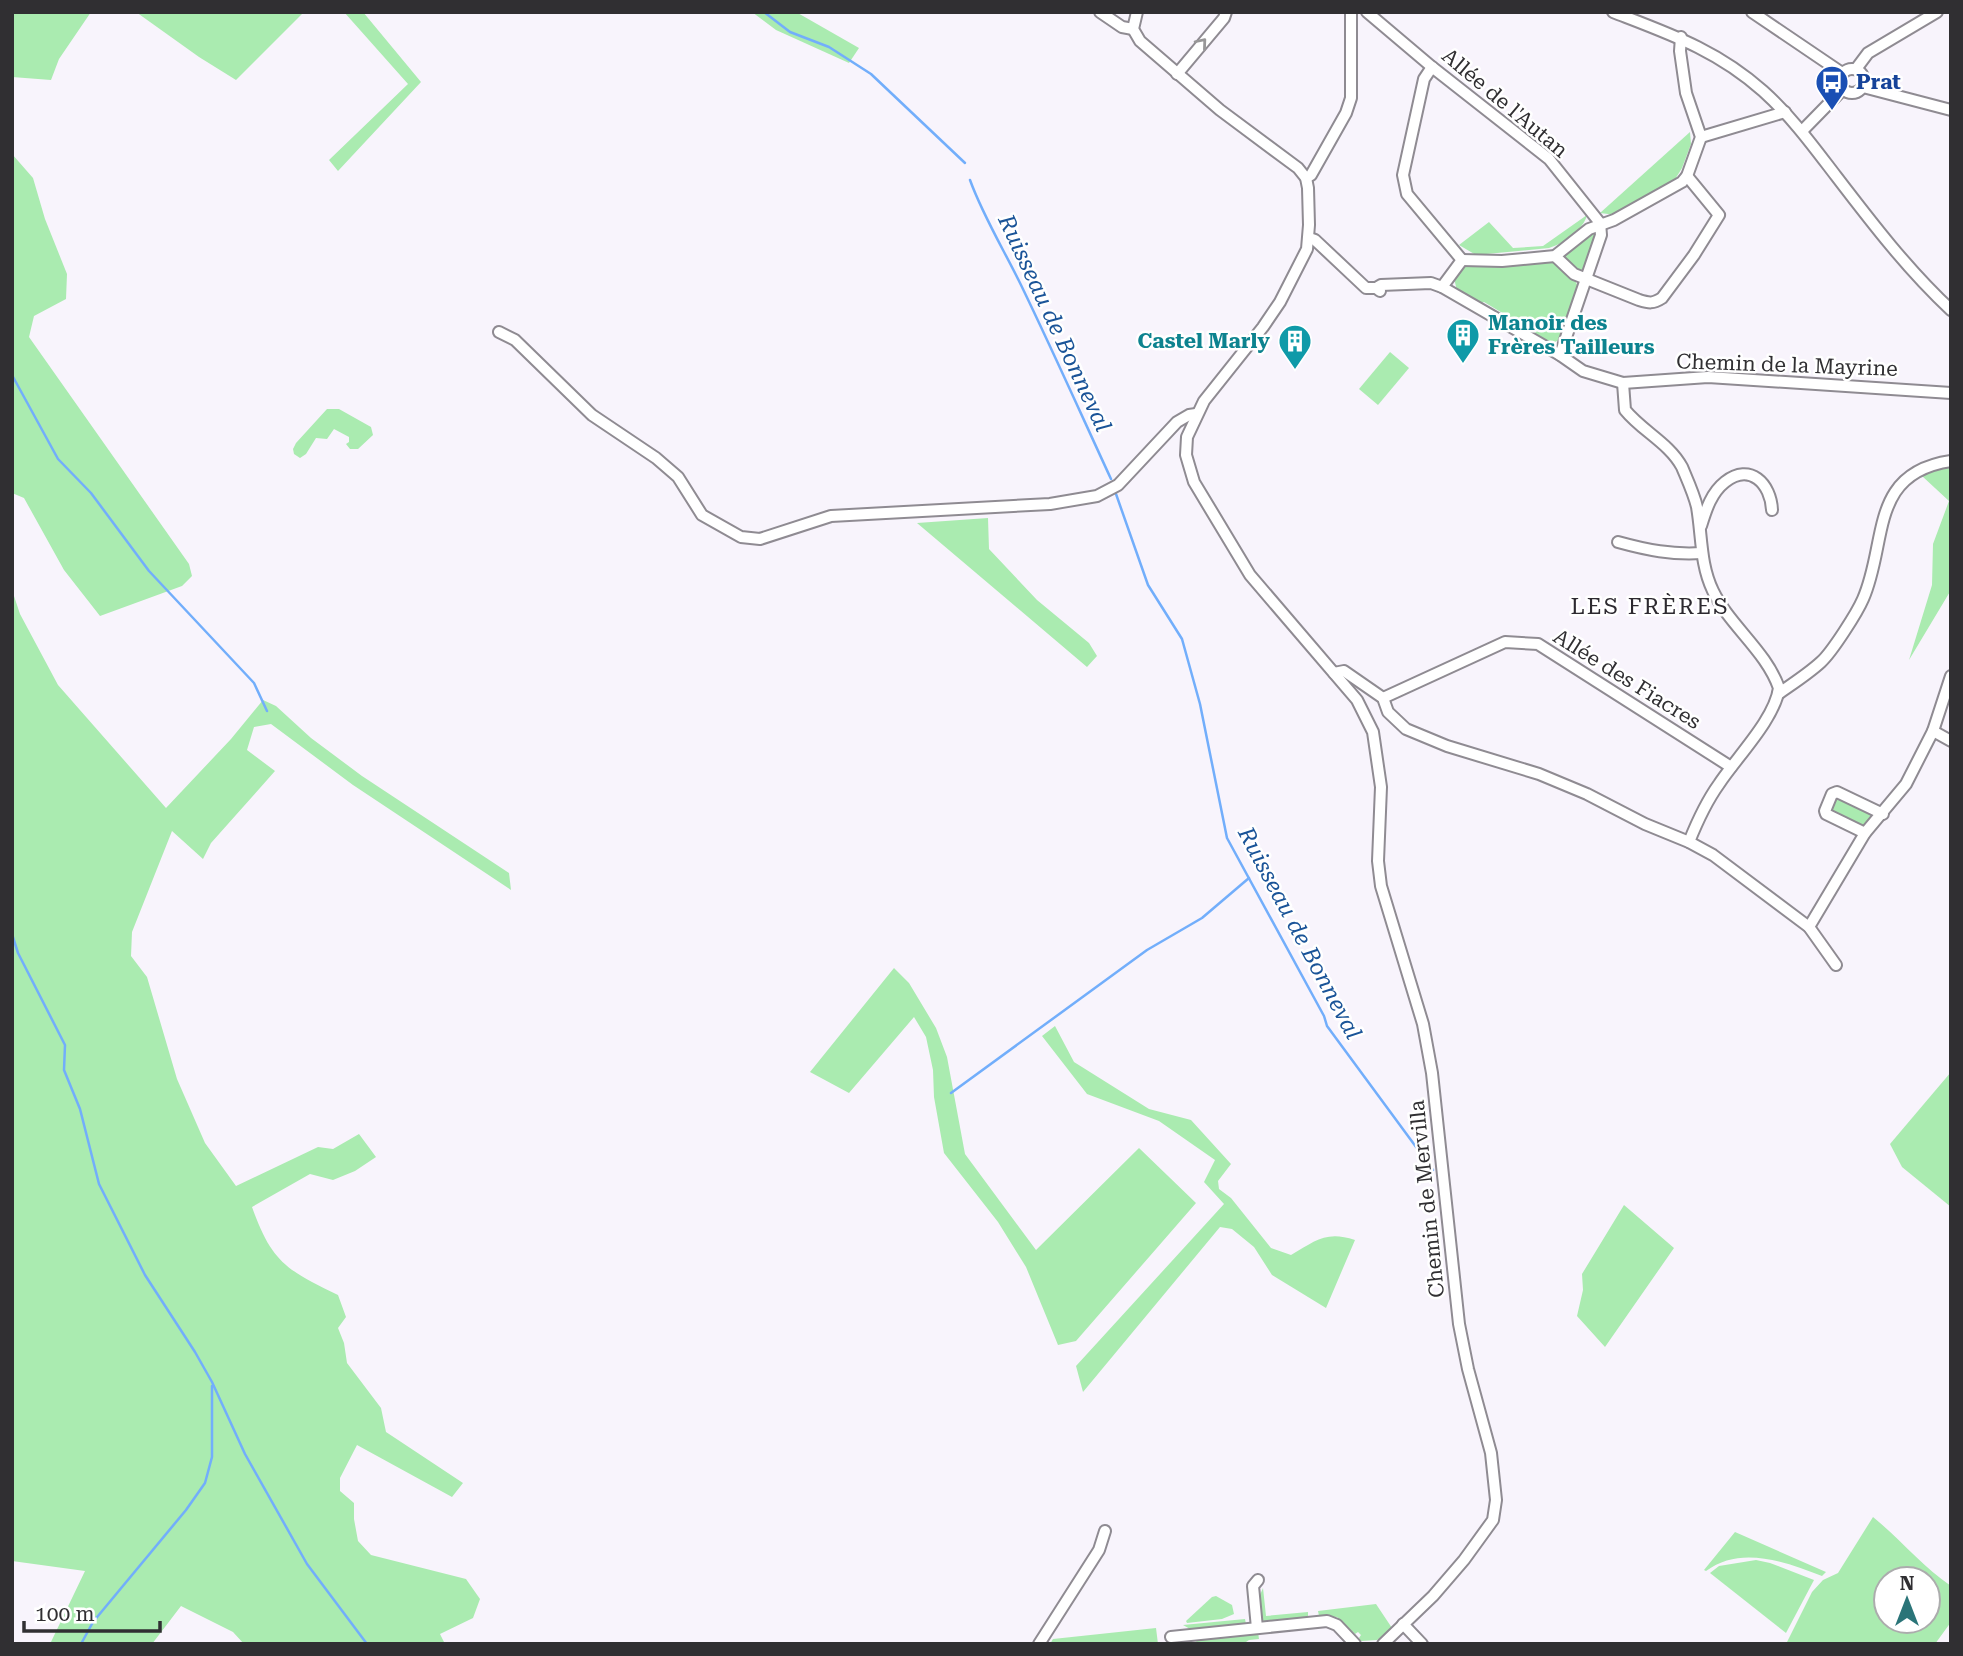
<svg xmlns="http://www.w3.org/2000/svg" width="1963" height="1656" font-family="'Roboto Serif',serif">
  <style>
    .green { fill: #aaebb0; fill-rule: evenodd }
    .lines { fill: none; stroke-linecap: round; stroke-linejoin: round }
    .stream { stroke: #72aefb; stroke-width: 2.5 }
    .minor-casing { stroke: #8f8b92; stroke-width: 14 }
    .minor { stroke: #fff; stroke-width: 10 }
    .oneway { stroke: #989798 }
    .labels { text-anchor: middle; stroke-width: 5; stroke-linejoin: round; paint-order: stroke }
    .transit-label { font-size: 21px; font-weight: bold; fill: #164399; stroke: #fff; text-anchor: start }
    .street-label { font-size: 21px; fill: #302f32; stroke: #fff }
    .culture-label { font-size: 21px; font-weight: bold; fill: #0d838f; stroke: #fff; text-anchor: start }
    .water-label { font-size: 23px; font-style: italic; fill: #1a5498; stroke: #fff }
    .neighbourhood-label { font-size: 23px; letter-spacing: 2px; fill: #2d2a30; stroke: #fff }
  </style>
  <rect width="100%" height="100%" fill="#f8f4fc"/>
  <!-- green -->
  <g class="green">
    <polygon points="12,12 91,12 59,59 51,80 12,77"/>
    <polygon points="136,12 304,12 236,80 199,57"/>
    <polygon points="344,12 363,12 421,82 338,171 329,160 408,84"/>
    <polygon points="752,12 796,12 859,48 849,63 776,30"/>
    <polygon points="1690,132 1691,144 1682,168 1674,181 1616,215 1600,213"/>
    <polygon points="12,154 33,178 45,219 67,274 66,299 34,316 29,337 189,564 192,576 182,586 100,616 64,570 24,498 12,493"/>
    <path d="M 1587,215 C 1584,229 1563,244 1549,248 L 1476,255 L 1459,245 L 1489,222 L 1513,248 L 1543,246 Z"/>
    <polygon points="1588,232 1593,233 1596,238 1585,269 1576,272 1564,259 1563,255"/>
    <polygon points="1552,261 1573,276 1579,289 1561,339 1549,345 1505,321 1504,314 1484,302 1479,304 1457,291 1454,278 1461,268 1465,267"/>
    <polygon points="1390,352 1409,368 1378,405 1359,389"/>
    <polygon points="327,409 339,409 371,427 373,435 358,449 350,449 346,444 349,442 349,437 334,429 327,439 316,438 306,454 300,458 294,454 293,449 296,443"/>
    <polygon points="1951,464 1951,590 1909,660 1932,585 1933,544 1949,501 1922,476 1927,470"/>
    <polygon points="988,518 989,549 1037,600 1089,643 1097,656 1087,667 917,523"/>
    <path d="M 12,590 L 20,614 L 58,685 L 166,808 L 231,739 L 263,700 L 276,706 L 311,738 L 362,776 L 509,873 L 511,890 L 353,785 L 271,724 L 254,727 L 247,750 L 275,771 L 211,843 L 203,859 L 172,831 L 132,932 L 131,956 L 147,977 L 177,1079 L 205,1143 L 236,1186 L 318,1147 L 333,1149 L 359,1134 L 376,1157 L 355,1171 L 333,1180 L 310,1174 L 252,1207 C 272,1263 287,1270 338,1295 L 346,1317 L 338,1328 L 344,1343 L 347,1363 L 381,1408 L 386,1432 L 463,1483 L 452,1497 L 357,1445 L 340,1478 L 340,1491 L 354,1503 L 354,1519 L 358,1541 L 371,1555 L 466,1579 L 480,1599 L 473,1618 L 440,1634 L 445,1644 L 244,1644 L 233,1632 L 181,1606 L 152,1644 L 50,1644 L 85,1571 L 12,1561 Z"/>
    <polygon points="1838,796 1876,815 1864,828 1830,812 1835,798"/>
    <polygon points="894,968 909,983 936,1028 947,1057 965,1154 1036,1250 1139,1148 1196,1203 1076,1341 1058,1345 1026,1267 998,1222 944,1153 934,1097 933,1070 926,1037 914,1017 849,1093 810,1072"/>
    <path d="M 1055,1026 L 1074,1062 L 1149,1109 L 1191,1120 L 1231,1164 L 1218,1181 L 1219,1189 L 1231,1198 L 1271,1248 L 1291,1255 C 1315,1241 1326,1230 1355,1240 L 1326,1308 L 1272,1275 L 1254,1247 L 1232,1229 L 1220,1227 L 1083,1392 L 1076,1366 L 1224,1204 L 1204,1182 L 1215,1160 L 1159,1121 L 1087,1094 L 1042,1036 Z"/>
    <polygon points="1951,1072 1951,1207 1902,1167 1890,1144"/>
    <polygon points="1624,1205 1674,1248 1605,1347 1577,1316 1583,1290 1582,1274"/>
    <path d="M 1873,1517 C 1900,1539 1922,1566 1951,1586 L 1951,1622 L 1935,1644 L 1786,1644 L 1812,1592 L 1823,1580 L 1838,1573 ZM 1886,1579 L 1928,1579 L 1928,1621 L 1886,1621 Z"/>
    <path d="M 1735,1532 L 1826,1572 L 1822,1576 C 1785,1562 1741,1545 1706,1571 L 1704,1570 Z"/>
    <polygon points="1756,1560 1770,1563 1814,1580 1786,1633 1710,1573 1719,1566"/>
    <polygon points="1263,1588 1266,1616 1308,1612 1308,1617 1265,1622 1259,1617 1257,1602"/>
    <polygon points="1216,1596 1232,1605 1234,1614 1222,1619 1187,1623 1186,1621 1212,1597"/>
    <polygon points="1376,1604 1392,1628 1377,1640 1361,1641 1359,1638 1361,1635 1358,1632 1355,1634 1337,1617 1319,1616 1318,1611"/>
    <polygon points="1245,1619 1246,1624 1196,1629 1190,1629 1183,1625"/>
    <polygon points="1156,1628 1158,1644 1050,1644 1053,1639"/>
    <polygon points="1258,1632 1259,1639 1249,1640 1243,1644 1192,1644 1202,1638"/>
  </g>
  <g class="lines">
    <!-- stream -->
    <g class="stream">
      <polyline points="764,12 790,32 829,47 871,74 965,163"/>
      <path d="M 970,180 C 983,216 1004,250 1021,285 C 1052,349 1081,414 1111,479"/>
      <polyline points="12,375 58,459 91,493 149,571 254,683 267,711"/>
      <polyline points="1116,494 1148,585 1182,639 1200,704 1227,838 1324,1016 1327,1026 1433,1170"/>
      <polyline points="12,934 18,953 65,1045 64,1070 80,1109 99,1184 145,1275 195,1352 212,1382 245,1454 307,1564 367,1644"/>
      <polyline points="951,1093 1147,950 1202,918 1249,878"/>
      <polyline points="81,1644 93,1622 186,1510 205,1483 212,1457 212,1386"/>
    </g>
    <defs>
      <g id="minor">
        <polyline points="1100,12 1122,27 1133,29"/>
        <polyline points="1137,12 1133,29 1140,41 1220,110 1298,168 1306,178 1308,188 1309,225 1307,249 1280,302 1263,327 1204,401 1187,437 1186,455 1194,482 1250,575 1357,700 1373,732 1381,787 1378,861 1381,886 1423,1024 1432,1073 1459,1324 1468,1369 1491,1453 1496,1500 1493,1520 1464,1560 1433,1596 1383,1644"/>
        <polyline points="1367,12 1432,67 1549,159 1600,223 1601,235 1560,355"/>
        <path d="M 1613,12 C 1670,34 1717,50 1763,91 C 1792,117 1813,146 1836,176 C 1872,223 1908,270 1951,310"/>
        <polyline points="1752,12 1842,73"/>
        <polyline points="1432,67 1424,79 1403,175 1407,194 1462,260"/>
        <circle cx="1852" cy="81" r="12"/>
        <polyline points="1856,69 1868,53 1937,12"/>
        <polyline points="1177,74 1224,18 1226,12"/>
        <polyline points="1863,87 1951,110"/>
        <polyline points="1802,131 1843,89"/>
        <polyline points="1701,137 1785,112"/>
        <polyline points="1306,178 1311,175 1346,113 1351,98 1351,12"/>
        <polyline points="1309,238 1315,240 1366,288 1376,288 1380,291"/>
        <path d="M 1555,256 L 1574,274 L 1639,300 C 1649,303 1653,304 1662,298 L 1694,255 L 1719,215 L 1687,176"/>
        <polyline points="1462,260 1502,261 1555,256 1589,229 1614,220 1682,182 1687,176 1701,137 1686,93 1680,51 1681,37"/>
        <polyline points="1442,287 1462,260"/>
        <polyline points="1376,288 1381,285 1431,283 1442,287 1560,355 1583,371 1623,383 1708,377 1951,393"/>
        <polyline points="499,332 515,340 592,415 656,458 678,477 702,515 741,537 760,539 831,516 1050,504 1097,496 1118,485 1177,422 1189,415 1196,414"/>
        <path d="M 1623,383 L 1625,410 C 1642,431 1669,443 1682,467 C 1687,479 1694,494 1697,507 C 1702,536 1700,564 1713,591 C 1730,626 1766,651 1779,688 C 1775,719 1736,758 1719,784 C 1706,802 1697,822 1689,842"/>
        <path d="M 1701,526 C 1706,510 1711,493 1725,482 C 1750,462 1771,484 1772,510"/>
        <path d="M 1618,542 C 1647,550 1672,555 1702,553"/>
        <polyline points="1334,673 1344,671 1383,698 1388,712 1406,729 1447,746 1539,774 1587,794 1645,824 1689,842 1713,855 1809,927 1836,965"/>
        <path d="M 1778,694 C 1792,684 1808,674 1821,662 C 1832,652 1857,613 1863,599 C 1888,543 1868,473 1951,461"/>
        <polyline points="1383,698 1505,642 1538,644 1731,767"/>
        <polyline points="1933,731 1951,741"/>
        <polyline points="1865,833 1826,814 1825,811 1832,794 1837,792 1883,814"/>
        <polyline points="1809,927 1865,833 1906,784 1933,731 1951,676"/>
        <polyline points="1403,1624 1422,1644"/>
        <polyline points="1257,1628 1253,1586 1258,1580"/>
        <polyline points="1171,1637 1327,1621 1337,1625 1355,1644"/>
        <polyline points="1039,1644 1099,1550 1105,1531"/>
      </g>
    </defs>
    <!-- minor casing -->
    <use href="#minor" class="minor-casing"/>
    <!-- minor -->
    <use href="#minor" class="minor"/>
  </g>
  <!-- one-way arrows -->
  <defs><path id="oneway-chevron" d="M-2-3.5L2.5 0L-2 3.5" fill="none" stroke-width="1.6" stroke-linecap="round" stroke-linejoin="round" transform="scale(1.75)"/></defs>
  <use class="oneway" href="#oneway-chevron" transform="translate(1202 43) rotate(-50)"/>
  <!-- icons -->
  <defs>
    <symbol id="bus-pin" viewBox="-11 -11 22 30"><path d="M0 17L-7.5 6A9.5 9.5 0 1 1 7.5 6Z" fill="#1a4fb4" stroke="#fff"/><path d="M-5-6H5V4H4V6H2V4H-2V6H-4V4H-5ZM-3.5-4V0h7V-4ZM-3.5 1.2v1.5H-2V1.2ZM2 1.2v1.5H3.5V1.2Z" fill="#fff"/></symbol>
    <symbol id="building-pin" viewBox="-11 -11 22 30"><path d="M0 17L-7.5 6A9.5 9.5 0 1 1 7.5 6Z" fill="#0f9aa8" stroke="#fff"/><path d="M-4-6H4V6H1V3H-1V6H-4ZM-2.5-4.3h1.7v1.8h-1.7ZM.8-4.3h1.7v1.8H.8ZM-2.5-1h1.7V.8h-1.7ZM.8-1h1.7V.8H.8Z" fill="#fff"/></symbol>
  </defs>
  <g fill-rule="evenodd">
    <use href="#bus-pin" x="1813" y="63" width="38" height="52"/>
    <use href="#building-pin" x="1444" y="316" width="38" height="52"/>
    <use href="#building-pin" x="1276" y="322" width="38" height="52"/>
  </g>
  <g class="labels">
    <!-- transit labels -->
    <g class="transit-label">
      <text x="1856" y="89">Prat</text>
    </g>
    <!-- street labels -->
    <g class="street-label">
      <text transform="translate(1505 103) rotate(40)" y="7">Allée de l'Autan</text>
      <text transform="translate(1787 365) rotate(2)" y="7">Chemin de la Mayrine</text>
      <text transform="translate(1627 679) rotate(32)" y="7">Allée des Fiacres</text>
      <text transform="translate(1427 1199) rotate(-96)" y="7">Chemin de Mervilla</text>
    </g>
    <!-- culture labels -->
    <g class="culture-label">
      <text x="1488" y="330">Manoir des<tspan x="1488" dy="24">Frères Tailleurs</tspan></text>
      <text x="1270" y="348" text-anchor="end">Castel Marly</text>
    </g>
    <!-- water labels -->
    <g class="water-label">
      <text transform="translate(1055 323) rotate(65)" y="8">Ruisseau de Bonneval</text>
      <text transform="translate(1300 933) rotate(62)" y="8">Ruisseau de Bonneval</text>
    </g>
    <!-- neighbourhood labels -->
    <g class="neighbourhood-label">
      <text x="1650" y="614">LES FRÈRES</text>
    </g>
  </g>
  <!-- border -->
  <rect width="1963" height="1656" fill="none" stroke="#302f32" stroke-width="28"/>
  <!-- north arrow -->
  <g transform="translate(1907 1600)"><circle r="33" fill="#ffffff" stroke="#acacad" stroke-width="2"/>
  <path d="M0-5L12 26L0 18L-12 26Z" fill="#2a7478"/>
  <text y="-10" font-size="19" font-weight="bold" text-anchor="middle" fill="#302f32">N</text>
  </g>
  <!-- scale -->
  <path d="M24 1621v10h136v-10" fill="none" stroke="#302f32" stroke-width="3.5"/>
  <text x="35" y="1621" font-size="21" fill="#302f32" stroke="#ffffff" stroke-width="5" paint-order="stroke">100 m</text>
</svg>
